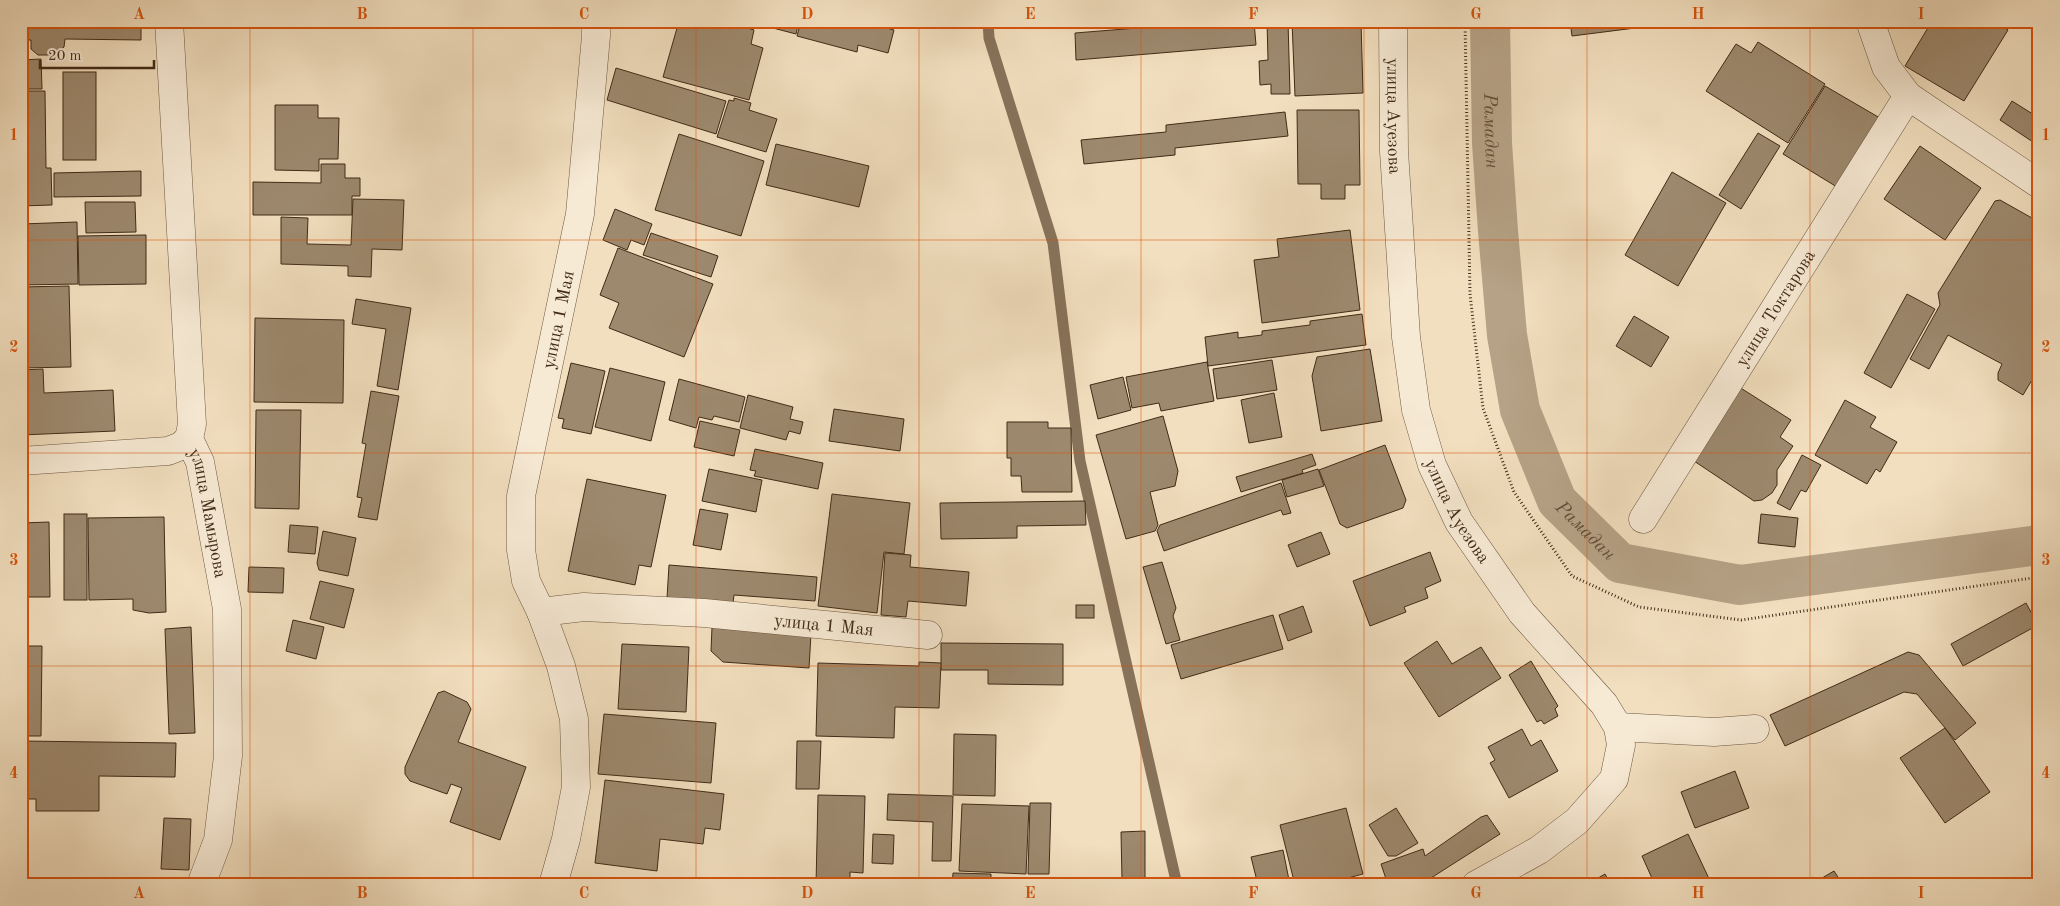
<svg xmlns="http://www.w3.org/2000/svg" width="2060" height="906" font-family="'Old Standard TT',serif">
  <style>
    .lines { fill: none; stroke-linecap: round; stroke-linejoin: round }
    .stream { stroke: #87725a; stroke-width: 11 }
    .canal { stroke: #b6a286; stroke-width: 40 }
    .building { fill: #9d896e; stroke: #412b17 }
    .minor-casing { stroke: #6d5841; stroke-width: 29 }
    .path { stroke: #412b17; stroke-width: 3; stroke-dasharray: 1 2.5; stroke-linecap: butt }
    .minor { stroke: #f7ead5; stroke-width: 28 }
    .grid { fill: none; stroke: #d7540d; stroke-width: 1; stroke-opacity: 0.55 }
    .labels { text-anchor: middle; stroke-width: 4.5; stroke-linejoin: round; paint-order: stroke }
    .street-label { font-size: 18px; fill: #412b17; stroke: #f7ead5 }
    .water-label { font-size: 19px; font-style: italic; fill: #644f38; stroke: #f7ead5 }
    .neatline { fill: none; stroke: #d7540d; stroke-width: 2 }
    .grid-label { font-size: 16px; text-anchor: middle; font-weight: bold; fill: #d7540d }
  </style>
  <rect width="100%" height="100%" fill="#f2dfbf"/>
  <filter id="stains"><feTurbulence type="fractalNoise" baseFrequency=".004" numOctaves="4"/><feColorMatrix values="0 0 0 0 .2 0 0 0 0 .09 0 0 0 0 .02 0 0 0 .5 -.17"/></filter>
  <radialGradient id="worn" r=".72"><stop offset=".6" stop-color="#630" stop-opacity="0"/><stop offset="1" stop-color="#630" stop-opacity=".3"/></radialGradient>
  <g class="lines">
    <!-- stream -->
    <polyline class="stream" points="988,21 989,38 1053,243 1080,461 1177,885"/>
    <!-- canal -->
    <path class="canal" id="s1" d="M 1490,21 L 1492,143 L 1498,231 L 1507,335 L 1520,410 L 1557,501 L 1620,563 L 1740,585 L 2039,545"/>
  </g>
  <!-- building -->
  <g class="building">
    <polygon points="21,21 105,23 105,28 141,28 141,40 65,39 64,47 55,55 38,55 31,49 31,40 21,40"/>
    <polygon points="679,21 725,21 754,30 751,44 763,48 749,100 663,77"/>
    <polygon points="746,21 799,21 796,34"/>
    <polygon points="801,21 861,21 894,30 888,53 858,45 857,52 797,36"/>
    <polygon points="1131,21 1194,21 1131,27"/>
    <polygon points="1224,21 1254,21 1256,45 1076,60 1075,33"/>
    <polygon points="1267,21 1288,21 1290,94 1271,94 1271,84 1260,85 1259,61 1268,60"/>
    <polygon points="1292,21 1361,21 1363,93 1295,96"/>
    <polygon points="1570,21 1651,21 1651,26 1572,36"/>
    <polygon points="1655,21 1671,21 1656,25"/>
    <polygon points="1932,21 1995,21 2008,30 1964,101 1905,66"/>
    <polygon points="1758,42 1825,84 1788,143 1706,91 1736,44 1751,53"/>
    <polygon points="41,59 42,89 21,89 21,60"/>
    <polygon points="616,68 726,101 716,134 607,100"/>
    <rect x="63" y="72" width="33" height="88"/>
    <polygon points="1825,86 1880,118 1837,187 1783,154"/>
    <polygon points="21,91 45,91 46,168 51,168 52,205 21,206"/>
    <polygon points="734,98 751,103 749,110 777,119 766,152 717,137 729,100 734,101"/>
    <polygon points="2012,101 2039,118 2039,146 2000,120"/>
    <polygon points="275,105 318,105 318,118 339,118 338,159 319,159 319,171 275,170"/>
    <polygon points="1297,110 1359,110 1360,185 1345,185 1345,199 1321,199 1321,184 1298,184"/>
    <polygon points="1285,112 1288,136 1175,148 1175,155 1084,164 1081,140 1166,132 1166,125"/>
    <polygon points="1758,133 1780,146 1741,209 1719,195"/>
    <polygon points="679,134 764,161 741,236 655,210"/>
    <polygon points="776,144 869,166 859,207 766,185"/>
    <polygon points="1920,146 1981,188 1945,240 1884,199"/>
    <polygon points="321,164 345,164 345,178 360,178 360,196 352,196 352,215 253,215 253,182 321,183"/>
    <polygon points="141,171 141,196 54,197 54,173"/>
    <polygon points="1672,172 1726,203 1678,286 1625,255"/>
    <polygon points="353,199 404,200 402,250 372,249 371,277 348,276 348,266 281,264 281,217 308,218 307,244 351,245"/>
    <polygon points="2000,200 2039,222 2039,368 2023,395 1998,380 1998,373 2002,364 1948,335 1929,369 1910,359 1940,305 1938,293 1995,201"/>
    <polygon points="85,202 135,202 136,232 86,233"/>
    <polygon points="615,209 652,224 644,245 631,240 627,250 603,240"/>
    <polygon points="77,222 78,284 21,285 21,224"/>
    <polygon points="1350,230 1360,310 1262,323 1254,260 1279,257 1277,239"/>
    <polygon points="651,233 718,256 711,277 643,255"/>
    <polygon points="146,235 146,284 79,285 78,236"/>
    <polygon points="618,248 713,284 684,357 609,328 619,303 600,295"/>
    <polygon points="69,286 71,367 21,368 21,287"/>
    <polygon points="1907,294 1935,309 1891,388 1864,373"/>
    <polygon points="356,299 411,308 398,390 377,386 386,329 352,324"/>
    <polygon points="1362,314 1366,345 1208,366 1205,337 1238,332 1238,338 1262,335 1262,331 1310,325 1310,321"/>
    <polygon points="1634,316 1669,337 1651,367 1616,346"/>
    <polygon points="255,318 344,320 343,403 254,402"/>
    <polygon points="1370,349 1382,421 1321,431 1312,376 1317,357"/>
    <polygon points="1272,360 1277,390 1217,399 1213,369"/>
    <polygon points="1207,362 1214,401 1161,411 1159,403 1132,408 1126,377"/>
    <polygon points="571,363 605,371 591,434 562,428 564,419 558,418"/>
    <polygon points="610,368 665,382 651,441 595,427"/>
    <polygon points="43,369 44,393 113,390 115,431 21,435 21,370"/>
    <polygon points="1123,377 1131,410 1098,419 1090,385"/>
    <polygon points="679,379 745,397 739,422 714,416 712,420 699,417 696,428 669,420"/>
    <polygon points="1736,385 1791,420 1780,437 1793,446 1777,470 1777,485 1772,493 1762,500 1754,501 1688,457"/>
    <polygon points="371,391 399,396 377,520 358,517 362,498 357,497 366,444 362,443"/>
    <polygon points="1274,393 1282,437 1249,443 1241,400"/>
    <polygon points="748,395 793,407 790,419 803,422 800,434 789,431 786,440 740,428"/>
    <polygon points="1845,400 1876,417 1870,427 1897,442 1880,472 1876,469 1867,484 1815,455"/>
    <polygon points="834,409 904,419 900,451 829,441"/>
    <polygon points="256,410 301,410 299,509 255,508"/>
    <polygon points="1163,416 1178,471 1175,486 1150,492 1158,525 1155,531 1126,539 1096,435"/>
    <polygon points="700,421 740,430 734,456 694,447"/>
    <polygon points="1007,422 1048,422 1048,428 1071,428 1072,492 1022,492 1021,476 1011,476 1011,458 1007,458"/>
    <polygon points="1385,445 1406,500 1403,508 1347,528 1340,524 1319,470"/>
    <polygon points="755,449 823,463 818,489 754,476 756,471 750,470"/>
    <polygon points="1312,454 1316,465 1302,470 1303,473 1241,492 1236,477"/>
    <polygon points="1802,455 1821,465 1806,492 1801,490 1790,510 1777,503"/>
    <polygon points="709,469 762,480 756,512 702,501"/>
    <polygon points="1318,469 1324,486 1287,497 1282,480"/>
    <polygon points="587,479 666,495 651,567 639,565 635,585 568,571"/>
    <polygon points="1281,483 1291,513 1283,515 1281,510 1164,551 1157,531 1160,525"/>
    <polygon points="832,494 910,503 904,554 884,552 877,613 818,606"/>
    <polygon points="1085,501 1086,525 1017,526 1017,538 941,539 940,503"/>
    <polygon points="700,509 728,514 721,550 693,545"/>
    <rect x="64" y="514" width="23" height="86"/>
    <polygon points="1761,514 1798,518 1795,547 1758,543"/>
    <polygon points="164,517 166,612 149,613 133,610 133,599 89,600 88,518"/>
    <polygon points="49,522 50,597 21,597 21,523"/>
    <polygon points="290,525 318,527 315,554 288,552"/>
    <polygon points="323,531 356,538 348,576 319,570 317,563"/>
    <polygon points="1321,532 1330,554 1297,567 1288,545"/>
    <polygon points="1430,552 1441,581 1425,588 1428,598 1404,607 1406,612 1370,626 1353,581"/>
    <polygon points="885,553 911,555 910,567 969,572 966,606 908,601 906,617 881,615"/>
    <polygon points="1162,562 1176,608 1173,616 1180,640 1166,644 1143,567"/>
    <polygon points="669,565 817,577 815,601 734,595 733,603 667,598"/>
    <polygon points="249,567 284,568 283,593 248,592"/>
    <polygon points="320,581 354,589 344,628 310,619"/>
    <polygon points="2026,603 2038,625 1963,666 1951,644"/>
    <rect x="1076" y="605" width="18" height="13"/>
    <polygon points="1303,606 1312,632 1288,641 1279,615"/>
    <polygon points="1273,615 1283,649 1181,679 1171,645"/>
    <polygon points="293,620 324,627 316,659 286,651"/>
    <polygon points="191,627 195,733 169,734 165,629"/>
    <polygon points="712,627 811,634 809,668 723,662 711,651"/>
    <polygon points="1437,641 1452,664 1481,647 1501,678 1439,717 1404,663"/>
    <polygon points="941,643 1063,644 1063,685 988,684 988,670 941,670"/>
    <polygon points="622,644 689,647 686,712 618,709"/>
    <polygon points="21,646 42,646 41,736 21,736"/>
    <polygon points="1908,652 1919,655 1976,723 1955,740 1917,694 1904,692 1785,746 1770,715"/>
    <polygon points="1531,661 1558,706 1555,709 1558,716 1544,724 1541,720 1537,722 1509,675"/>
    <polygon points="919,662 941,663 939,708 895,707 894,738 816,736 818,663 919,666"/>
    <polygon points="444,691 467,702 471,709 458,742 526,767 500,840 450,822 462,788 451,784 447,794 410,781 405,774 405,767 438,693"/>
    <polygon points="604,714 716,723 711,783 598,774"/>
    <polygon points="1945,728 1990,792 1945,823 1900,758"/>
    <polygon points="1522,729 1531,746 1541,740 1558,771 1509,798 1490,763 1495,760 1488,747"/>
    <polygon points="954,734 996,735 995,796 953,795"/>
    <polygon points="21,741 176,743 175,777 99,776 99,811 36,811 36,799 21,799"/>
    <polygon points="797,741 821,741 819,789 796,789"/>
    <polygon points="1735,771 1749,808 1695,828 1681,792"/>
    <polygon points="605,780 724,794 720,830 705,828 703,844 660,839 657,871 595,863"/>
    <polygon points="888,794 953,796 951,861 932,861 933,822 887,820"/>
    <polygon points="818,795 865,796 863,873 850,872 850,885 816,885"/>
    <polygon points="1030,803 1051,803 1049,874 1028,874"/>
    <polygon points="962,804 1029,806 1026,874 959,871"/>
    <polygon points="1346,808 1363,874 1321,885 1295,885 1280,825"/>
    <polygon points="1396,808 1418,843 1396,856 1388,856 1369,825"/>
    <polygon points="1487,815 1500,834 1420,885 1388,885 1381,864 1423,849 1425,856 1481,817"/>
    <polygon points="164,818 191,819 189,870 161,869"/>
    <polygon points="1145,831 1145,885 1115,885 1115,880 1122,880 1121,832"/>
    <polygon points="873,834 894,835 893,864 872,863"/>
    <polygon points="1688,834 1712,885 1655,885 1642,856"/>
    <polygon points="1283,850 1290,885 1258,885 1251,857"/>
    <polygon points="1834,871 1843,885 1819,885 1817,881"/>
    <polygon points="953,873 991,874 991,885 952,885"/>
    <polygon points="1605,874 1611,885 1586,885"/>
    <polygon points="1813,877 1817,885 1799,885"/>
    <polygon points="681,880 716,885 680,885"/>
  </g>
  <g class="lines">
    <defs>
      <g id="minor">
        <path id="s2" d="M 169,21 L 192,424 L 189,439 L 200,462 L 227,609 L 228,756 L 218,840 L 201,885"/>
        <path id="s3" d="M 1393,21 L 1394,151 L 1406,337 L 1416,410 L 1432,465 L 1459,522 L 1522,613 L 1604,704 L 1618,727 L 1621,745 L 1614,779 L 1577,821 L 1539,850 L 1476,885"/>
        <polyline points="1870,21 1886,67 1908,96 2039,184"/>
        <polyline points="21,461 168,451 181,446 189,439"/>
        <path id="s4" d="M 1643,519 L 1908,96"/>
        <path id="s5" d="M 541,612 L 584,607 L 704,613 L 928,635"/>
        <polyline points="1618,727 1714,732 1755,729"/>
        <path id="s6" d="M 553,885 L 566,839 L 576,787 L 574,719 L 561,666 L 541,612 L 526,581 L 521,550 L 521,496 L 580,214 L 596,36 L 596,21"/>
      </g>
    </defs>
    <!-- minor casing -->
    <use href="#minor" class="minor-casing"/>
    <!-- path -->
    <polyline class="path" points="1465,21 1470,294 1483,408 1514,492 1572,576 1639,607 1741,620 2039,577"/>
    <!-- minor -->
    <use href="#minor" class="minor"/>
  </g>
  <!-- grid -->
  <path class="grid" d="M 250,21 L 250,885M 473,21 L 473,885M 696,21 L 696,885M 919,21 L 919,885M 1141,21 L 1141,885M 1364,21 L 1364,885M 1587,21 L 1587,885M 1810,21 L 1810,885M 21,240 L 2039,240M 21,453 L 2039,453M 21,666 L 2039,666"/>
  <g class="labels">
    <!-- street labels -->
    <g class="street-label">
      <text dy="6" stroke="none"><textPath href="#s3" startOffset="95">улица Ауезова</textPath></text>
      <text dy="6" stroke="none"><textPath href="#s4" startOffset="249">улица Токтарова</textPath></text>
      <text dy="6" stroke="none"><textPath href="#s6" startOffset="581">улица 1 Мая</textPath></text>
      <text dy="6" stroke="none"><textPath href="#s3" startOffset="500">улица Ауезова</textPath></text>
      <text dy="6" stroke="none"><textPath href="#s2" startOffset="496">улица Мамырова</textPath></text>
      <text dy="6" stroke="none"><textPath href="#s5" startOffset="284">улица 1 Мая</textPath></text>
    </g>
    <!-- water labels -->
    <g class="water-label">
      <text dy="7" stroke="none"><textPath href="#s1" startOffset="110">Рамадан</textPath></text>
      <text dy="7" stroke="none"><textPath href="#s1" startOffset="530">Рамадан</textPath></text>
    </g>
  </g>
  <!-- margin -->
  <rect width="2060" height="906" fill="none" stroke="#f2dfbf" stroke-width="55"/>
  <!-- scale -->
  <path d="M40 60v8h114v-8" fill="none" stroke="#412b17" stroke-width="2.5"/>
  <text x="48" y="60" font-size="15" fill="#412b17" stroke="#f7ead5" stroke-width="4" paint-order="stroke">20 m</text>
  <rect x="28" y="28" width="2004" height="850" class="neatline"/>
  <g class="grid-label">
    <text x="139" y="19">A</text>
    <text x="362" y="19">B</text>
    <text x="584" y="19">C</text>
    <text x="807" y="19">D</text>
    <text x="1030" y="19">E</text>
    <text x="1253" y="19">F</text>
    <text x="1476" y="19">G</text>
    <text x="1698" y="19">H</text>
    <text x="1921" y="19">I</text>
    <text x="14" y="140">1</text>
    <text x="2046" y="140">1</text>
    <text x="14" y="352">2</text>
    <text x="2046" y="352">2</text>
    <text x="14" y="565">3</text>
    <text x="2046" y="565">3</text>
    <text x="14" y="778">4</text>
    <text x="2046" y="778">4</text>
    <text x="139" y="898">A</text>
    <text x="362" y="898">B</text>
    <text x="584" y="898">C</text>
    <text x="807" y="898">D</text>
    <text x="1030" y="898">E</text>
    <text x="1253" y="898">F</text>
    <text x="1476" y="898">G</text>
    <text x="1698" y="898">H</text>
    <text x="1921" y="898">I</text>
  </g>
  <rect width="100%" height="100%" filter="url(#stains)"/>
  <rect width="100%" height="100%" fill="url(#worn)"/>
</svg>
